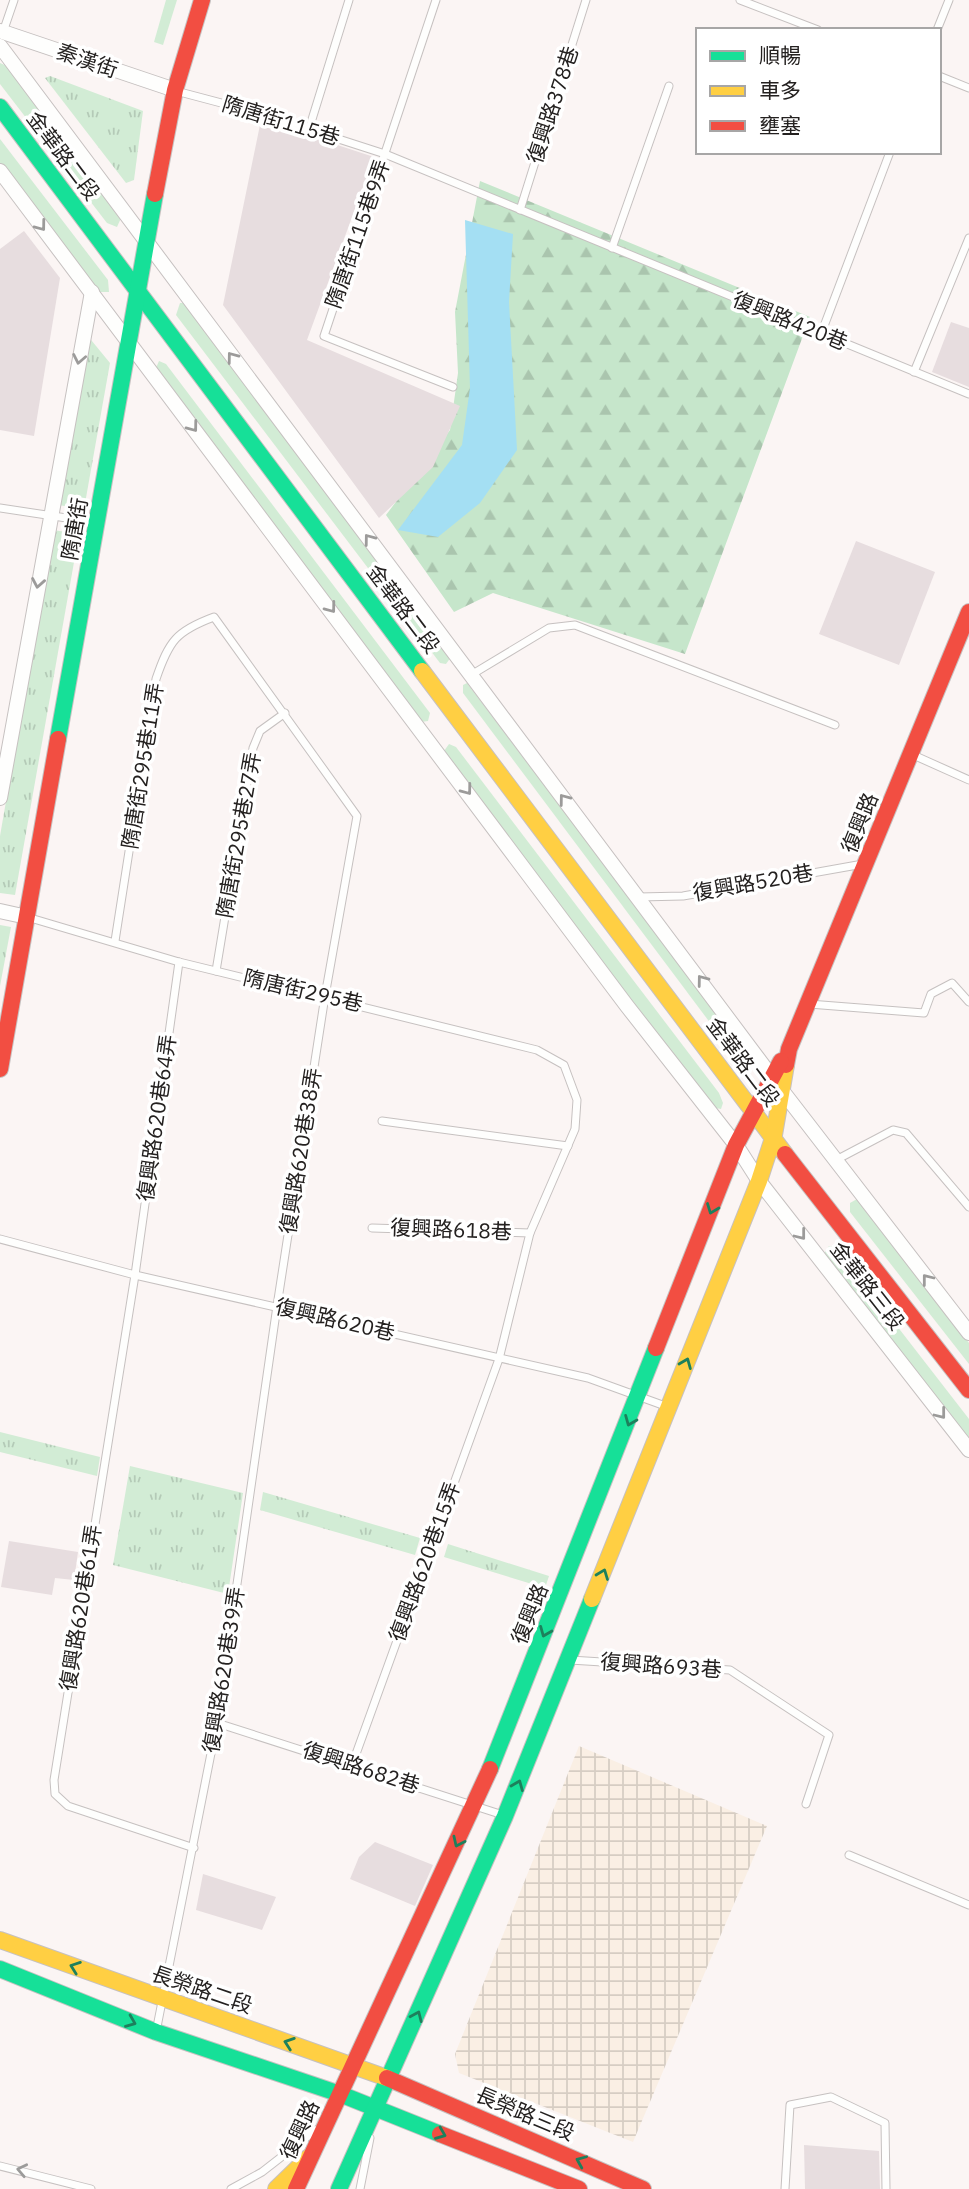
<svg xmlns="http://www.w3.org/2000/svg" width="969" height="2189" font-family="'IBM Plex Sans','Noto Sans TC',sans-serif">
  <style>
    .industrial { fill: url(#industrial-grid) }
    .grass { fill: #d2ecd5 }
    .forest { fill: url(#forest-firs) }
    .park { fill: url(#park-tufts) }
    .water { fill: #a4dff3 }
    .building { fill: #e7dddf }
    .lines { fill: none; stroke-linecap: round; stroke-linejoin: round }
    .lane-casing { stroke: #c6c1c0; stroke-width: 9 }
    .street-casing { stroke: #c6c1c0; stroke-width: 16 }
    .fast-casing { stroke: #c6c1c0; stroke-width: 18 }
    .slow-casing { stroke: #c6c1c0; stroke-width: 18 }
    .jam-casing { stroke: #c6c1c0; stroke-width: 18 }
    .lane { stroke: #fefefd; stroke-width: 7 }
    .street { stroke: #fefefd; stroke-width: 14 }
    .fast { stroke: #16e098; stroke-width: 16 }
    .slow { stroke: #ffcf43; stroke-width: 16 }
    .jam { stroke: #f24e42; stroke-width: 16 }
    .oneway { stroke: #9c9b9a }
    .oneway2 { stroke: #1d805c }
    .labels { text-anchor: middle; stroke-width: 7; stroke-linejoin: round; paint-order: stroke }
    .street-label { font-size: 21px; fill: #242120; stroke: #fff }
  </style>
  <defs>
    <pattern id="industrial-grid" width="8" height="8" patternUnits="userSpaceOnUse" patternTransform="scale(1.75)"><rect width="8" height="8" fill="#faefe4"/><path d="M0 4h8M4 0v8" fill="none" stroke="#d6cdc3"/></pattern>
    <pattern id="forest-firs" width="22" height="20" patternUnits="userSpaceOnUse" patternTransform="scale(1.75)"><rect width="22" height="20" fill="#c6e6cb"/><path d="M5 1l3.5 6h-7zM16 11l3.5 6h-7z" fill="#aac5ae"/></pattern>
    <pattern id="park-tufts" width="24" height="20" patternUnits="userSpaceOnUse" patternTransform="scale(1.75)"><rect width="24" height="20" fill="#d2ecd5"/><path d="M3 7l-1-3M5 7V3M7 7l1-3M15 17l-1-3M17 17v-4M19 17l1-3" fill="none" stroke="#b4cab7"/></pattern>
  </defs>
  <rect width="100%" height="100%" fill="#fbf5f4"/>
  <!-- industrial -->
  <polygon class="industrial" points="579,1746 767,1826 633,2142 459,2073 455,2054"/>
  <!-- grass -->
  <g class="grass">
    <polygon points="166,0 177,0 163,45 154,42"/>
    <polygon points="0,63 9,67 121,218 117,227 107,223 0,84"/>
    <polygon points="0,139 108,280 109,292 99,292 0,166"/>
    <polygon points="180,303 185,303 451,657 446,664 440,663 176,315"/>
    <polygon points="159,361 166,364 430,713 428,721 421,722 155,370"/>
    <polygon points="467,683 741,1046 737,1051 729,1048 463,693 463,685"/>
    <polygon points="449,744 456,747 719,1093 723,1103 721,1109 710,1107 444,751"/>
    <polygon points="857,1199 969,1343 969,1364 850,1212 850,1203"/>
    <polygon points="829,1246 835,1246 969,1419 969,1442 824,1254"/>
  </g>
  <!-- forest -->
  <polygon class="forest" points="480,181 810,317 685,654 493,593 454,612 386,515 450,430 458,373 455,312"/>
  <!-- park -->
  <g class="park">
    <polygon points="50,76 143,111 134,180 126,183 45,78"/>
    <polygon points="87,335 110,363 84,509 58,505"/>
    <polygon points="53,530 79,534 15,895 0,893 0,836"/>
    <polygon points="0,925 11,927 0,986"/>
    <polygon points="0,1432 100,1457 97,1476 0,1452"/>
    <polygon points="130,1466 243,1493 228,1594 113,1565"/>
    <polygon points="263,1492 420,1538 415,1555 260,1510"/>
    <polygon points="448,1544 549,1576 545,1588 444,1557"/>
  </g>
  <!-- water -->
  <polygon class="water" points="465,220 513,234 509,302 517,450 480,503 438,537 398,530 462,445 470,388"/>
  <!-- building -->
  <g class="building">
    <polygon points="261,120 374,157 307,340 460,406 433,467 379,518 223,305"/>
    <polygon points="24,231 60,278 34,436 0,430 0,249"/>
    <polygon points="951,322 969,328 969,387 932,372"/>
    <polygon points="856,541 935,572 899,665 819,634"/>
    <polygon points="9,1541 78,1552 74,1580 55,1578 52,1595 1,1587"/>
    <polygon points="375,1842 433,1865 415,1906 350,1879 359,1857"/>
    <polygon points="203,1874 276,1897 262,1930 196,1910"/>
    <polygon points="804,2145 879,2151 880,2189 805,2189"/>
  </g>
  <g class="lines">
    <defs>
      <g id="lane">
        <polyline points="436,0 324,336 453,387"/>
        <polyline points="740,0 818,30"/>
        <polyline points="937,30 949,0"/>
        <polyline points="3,32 14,0"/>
        <polyline points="939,76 969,88"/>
        <polyline points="176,91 255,112 385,154 969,394"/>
        <polyline points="309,129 349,0"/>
        <polyline points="520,210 586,0"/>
        <polyline points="612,248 669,86"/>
        <polyline points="821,334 890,152"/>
        <polyline points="914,372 969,238"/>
        <polyline points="0,508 93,522"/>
        <polyline points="471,675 549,628 575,625 835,725"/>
        <polyline points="911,754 969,780"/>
        <polyline points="639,897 683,896 863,864"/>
        <polyline points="27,917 179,962 537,1050 564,1065 577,1100 575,1129 530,1233 499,1359 352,1765"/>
        <path d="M 115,941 L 156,679 C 169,641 176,631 214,617 L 357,816 L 325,996 L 277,1306 L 217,1723 L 156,2032"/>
        <polyline points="179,962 135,1275 54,1780 55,1794 68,1806 194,1848"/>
        <polyline points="216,971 253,748 260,731 285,713"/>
        <polyline points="809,1004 924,1013 931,994 952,983 969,1002"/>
        <polyline points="382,1121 568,1146"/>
        <polyline points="836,1160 893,1130 906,1133 969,1207"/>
        <polyline points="372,1228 530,1233"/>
        <polyline points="0,1239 135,1275 588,1378 668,1407"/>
        <polyline points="570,1660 730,1670 829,1735 806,1804"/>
        <polyline points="217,1723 503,1815"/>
        <polyline points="849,1855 969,1905"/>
        <polyline points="0,2166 91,2189"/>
        <polyline points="231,2189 262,2172 316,2130"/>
        <polyline points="360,2189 370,2138"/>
        <polyline points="785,2189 790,2105 831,2097 885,2123 886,2189"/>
      </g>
      <g id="street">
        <polyline points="0,31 175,90"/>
        <polyline points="0,46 780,1088 969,1333"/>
        <polyline points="0,171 627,1006 736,1145 759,1181 969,1450"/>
        <polyline points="0,798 92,292"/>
        <polyline points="0,911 27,917"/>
      </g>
      <g id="fast">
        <polyline points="0,107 422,671"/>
        <polyline points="58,739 155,194"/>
        <polyline points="490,1769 656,1348"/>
        <polyline points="0,1969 156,2032 340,2094 440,2134"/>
        <polyline points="339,2189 505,1816 592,1599"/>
      </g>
      <g id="slow">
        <polyline points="422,671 785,1154"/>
        <polyline points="592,1599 759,1181 774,1135 786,1065"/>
        <polyline points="0,1940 387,2078"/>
        <polyline points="276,2189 309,2157"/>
      </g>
      <g id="jam">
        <polyline points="155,194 175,90 202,0"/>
        <polyline points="786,1065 789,1049 969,612"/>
        <polyline points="0,1069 58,739"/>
        <polyline points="785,1154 969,1390"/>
        <polyline points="656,1348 736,1145 781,1061"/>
        <polyline points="387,2078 643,2189"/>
        <polyline points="440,2134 579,2189"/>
        <polyline points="296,2189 490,1769"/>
      </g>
    </defs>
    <!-- lane casing -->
    <use href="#lane" class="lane-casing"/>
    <!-- street casing -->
    <use href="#street" class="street-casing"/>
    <!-- fast casing -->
    <use href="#fast" class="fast-casing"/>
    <!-- slow casing -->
    <use href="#slow" class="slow-casing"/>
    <!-- jam casing -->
    <use href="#jam" class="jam-casing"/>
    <!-- lane -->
    <use href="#lane" class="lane"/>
    <!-- street -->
    <use href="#street" class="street"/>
    <!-- fast -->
    <use href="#fast" class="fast"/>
    <!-- slow -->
    <use href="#slow" class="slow"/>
    <!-- jam -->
    <use href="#jam" class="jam"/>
  </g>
  <!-- one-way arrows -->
  <defs><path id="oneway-chevron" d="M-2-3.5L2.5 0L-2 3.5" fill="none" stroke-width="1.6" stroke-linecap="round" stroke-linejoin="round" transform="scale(1.75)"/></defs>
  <g class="oneway">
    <use href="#oneway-chevron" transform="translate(41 226) rotate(53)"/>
    <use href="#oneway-chevron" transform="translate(232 357) rotate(-127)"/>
    <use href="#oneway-chevron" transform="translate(79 359) rotate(101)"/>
    <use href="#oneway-chevron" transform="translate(193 427) rotate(53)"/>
    <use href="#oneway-chevron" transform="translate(369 539) rotate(-127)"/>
    <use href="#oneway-chevron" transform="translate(38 583) rotate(100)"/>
    <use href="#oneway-chevron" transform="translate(331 608) rotate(53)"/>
    <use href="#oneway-chevron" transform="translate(467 790) rotate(53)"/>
    <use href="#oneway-chevron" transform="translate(564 799) rotate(-127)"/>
    <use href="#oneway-chevron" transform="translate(702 980) rotate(-127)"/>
    <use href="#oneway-chevron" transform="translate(801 1235) rotate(52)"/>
    <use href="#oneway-chevron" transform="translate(927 1279) rotate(-128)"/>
    <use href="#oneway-chevron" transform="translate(941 1414) rotate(52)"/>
    <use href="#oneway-chevron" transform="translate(22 2170) rotate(-168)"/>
  </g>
  <g class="oneway2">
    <use href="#oneway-chevron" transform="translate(712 1209) rotate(111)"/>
    <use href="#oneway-chevron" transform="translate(686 1363) rotate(-68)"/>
    <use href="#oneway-chevron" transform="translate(630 1421) rotate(112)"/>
    <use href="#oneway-chevron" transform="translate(603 1574) rotate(-69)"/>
    <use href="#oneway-chevron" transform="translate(545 1632) rotate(112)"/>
    <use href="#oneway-chevron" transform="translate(518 1785) rotate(-68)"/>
    <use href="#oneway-chevron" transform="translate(458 1842) rotate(115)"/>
    <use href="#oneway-chevron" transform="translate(75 1967) rotate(-160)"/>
    <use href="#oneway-chevron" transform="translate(417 2016) rotate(-66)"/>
    <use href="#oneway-chevron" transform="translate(131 2022) rotate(22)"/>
    <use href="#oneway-chevron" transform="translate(289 2043) rotate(-161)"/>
    <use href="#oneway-chevron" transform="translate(441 2134) rotate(22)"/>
    <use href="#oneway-chevron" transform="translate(581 2161) rotate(-157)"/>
  </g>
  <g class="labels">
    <!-- street labels -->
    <g class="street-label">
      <text transform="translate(87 61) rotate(19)" y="7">秦漢街</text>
      <text transform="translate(553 105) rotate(-72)" y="7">復興路378巷</text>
      <text transform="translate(281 121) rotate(17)" y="7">隋唐街115巷</text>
      <text transform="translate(63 156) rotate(53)" y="7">金華路二段</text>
      <text transform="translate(358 234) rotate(-71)" y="7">隋唐街115巷9弄</text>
      <text transform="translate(790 321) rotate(22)" y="7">復興路420巷</text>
      <text transform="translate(75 529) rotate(-80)" y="7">隋唐街</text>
      <text transform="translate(403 609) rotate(53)" y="7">金華路二段</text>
      <text transform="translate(143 766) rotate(-81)" y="7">隋唐街295巷11弄</text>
      <text transform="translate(860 823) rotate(-68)" y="7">復興路</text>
      <text transform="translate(239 835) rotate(-80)" y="7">隋唐街295巷27弄</text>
      <text transform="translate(753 883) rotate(-10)" y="7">復興路520巷</text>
      <text transform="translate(303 991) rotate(13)" y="7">隋唐街295巷</text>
      <text transform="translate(743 1062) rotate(53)" y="7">金華路二段</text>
      <text transform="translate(157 1118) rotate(-82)" y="7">復興路620巷64弄</text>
      <text transform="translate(301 1151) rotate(-81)" y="7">復興路620巷38弄</text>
      <text transform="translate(451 1230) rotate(2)" y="7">復興路618巷</text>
      <text transform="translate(867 1286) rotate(52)" y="7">金華路三段</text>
      <text transform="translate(335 1320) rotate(13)" y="7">復興路620巷</text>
      <text transform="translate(425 1562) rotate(-70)" y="7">復興路620巷15弄</text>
      <text transform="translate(81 1608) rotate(-81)" y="7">復興路620巷61弄</text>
      <text transform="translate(530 1614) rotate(-68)" y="7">復興路</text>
      <text transform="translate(661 1666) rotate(4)" y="7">復興路693巷</text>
      <text transform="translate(224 1670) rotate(-81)" y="7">復興路620巷39弄</text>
      <text transform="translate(361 1768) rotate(18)" y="7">復興路682巷</text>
      <text transform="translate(202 1990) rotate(19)" y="7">長榮路二段</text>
      <text transform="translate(525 2114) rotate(23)" y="7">長榮路三段</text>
      <text transform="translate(300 2130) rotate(-65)" y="7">復興路</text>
    </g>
  </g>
  <!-- legend -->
  <rect x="696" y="28" width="245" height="126" fill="#ffffff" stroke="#a7a6a6" stroke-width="2"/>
  <rect x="710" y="51" width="35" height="10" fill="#16e098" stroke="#a7a6a6" stroke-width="2"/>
  <text x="759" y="63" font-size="21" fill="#242120">順暢</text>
  <rect x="710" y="86" width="35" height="10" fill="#ffcf43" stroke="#a7a6a6" stroke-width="2"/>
  <text x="759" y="98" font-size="21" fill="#242120">車多</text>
  <rect x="710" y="121" width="35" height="10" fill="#f24e42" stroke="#a7a6a6" stroke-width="2"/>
  <text x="759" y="133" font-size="21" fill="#242120">壅塞</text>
</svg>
